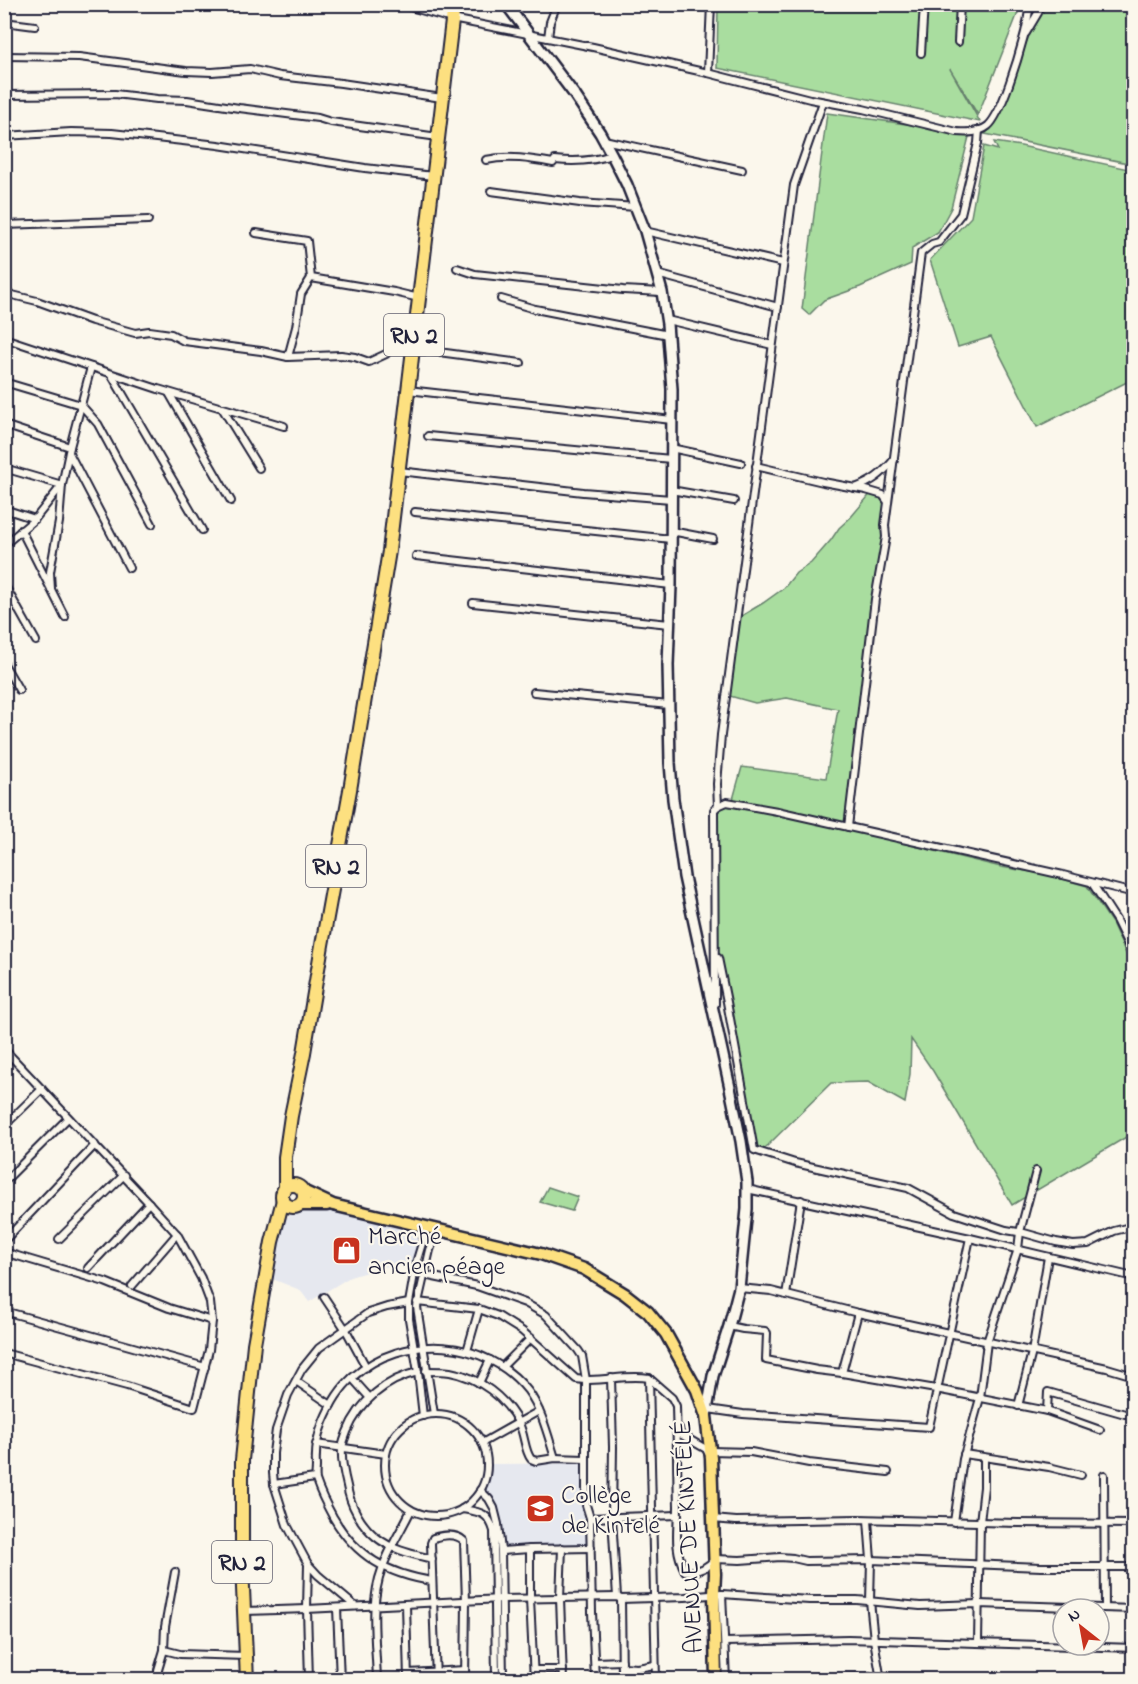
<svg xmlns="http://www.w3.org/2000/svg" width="1138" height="1684" font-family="'Indie Flower',sans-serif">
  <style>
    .built { fill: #e6e8ef }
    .green { fill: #a9dd9f; stroke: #66806d; stroke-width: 1.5 }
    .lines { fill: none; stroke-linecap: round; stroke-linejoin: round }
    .street-casing { stroke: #22223b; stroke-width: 10 }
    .secondary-casing { stroke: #22223b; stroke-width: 14 }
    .primary-casing { stroke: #22223b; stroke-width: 15 }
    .highway-casing { stroke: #22223b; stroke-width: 16 }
    .street { stroke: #fbf7ec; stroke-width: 6 }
    .secondary { stroke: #fbf7ec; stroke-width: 9 }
    .primary { stroke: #fde080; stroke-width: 10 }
    .highway { stroke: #fde080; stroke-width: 12 }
    .labels { text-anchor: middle; stroke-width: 4.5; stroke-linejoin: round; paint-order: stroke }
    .shield { fill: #fbf7ec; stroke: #636270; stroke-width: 1.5 }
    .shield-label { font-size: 24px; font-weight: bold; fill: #22223b }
    .poi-label { font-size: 26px; fill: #22223b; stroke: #fbf7ec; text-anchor: start }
    .street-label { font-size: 26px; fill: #22223b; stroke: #fbf7ec }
  </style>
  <rect width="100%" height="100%" fill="#fbf7ec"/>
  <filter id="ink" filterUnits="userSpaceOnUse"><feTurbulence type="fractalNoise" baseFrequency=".0167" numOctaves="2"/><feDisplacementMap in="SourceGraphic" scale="12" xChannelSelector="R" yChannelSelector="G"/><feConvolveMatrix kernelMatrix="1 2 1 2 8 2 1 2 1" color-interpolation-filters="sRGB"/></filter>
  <g filter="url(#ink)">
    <!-- built -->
    <g class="built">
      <polygon points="300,1207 331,1207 425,1227 415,1262 383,1267 350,1277 309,1302 300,1290 270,1278 280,1230 284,1221 289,1215"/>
      <polygon points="582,1463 583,1515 588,1521 588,1545 503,1549 501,1519 494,1502 485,1488 491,1464"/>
    </g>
    <!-- green -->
    <g class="green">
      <polygon points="718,5 1021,5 978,115 950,69 980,122 717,68"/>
      <polygon points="1044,5 1133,5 1133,164 985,134 995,124 1030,33 1040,17"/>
      <polygon points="827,113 970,133 951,208 938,232 912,248 911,264 860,287 824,300 809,315 802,309"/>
      <polygon points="994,142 1021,146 1133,170 1133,379 1037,427 991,337 958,347 930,260 971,217 984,146 998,150"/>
      <polygon points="872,492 883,495 888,502 848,827 778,813 1001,867 1044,874 1087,886 1112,923 1133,969 1133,1133 1012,1205 933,1071 911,1039 910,1074 905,1103 868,1082 831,1083 761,1152 754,1150 715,946 714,810 732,803 742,767 826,778 838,709 787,698 755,703 726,695 738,618 763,603 784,588 796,573 811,563 831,540 839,528 851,517"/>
      <polygon points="548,1187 578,1197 572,1211 540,1202"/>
    </g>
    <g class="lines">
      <defs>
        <g id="street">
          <path d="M 400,4 L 452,19 L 593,47 L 708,73 L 810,99 L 863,109 L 957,132 C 968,133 979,133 988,126 C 1002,114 1019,55 1024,36 C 1027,26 1028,15 1030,4"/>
          <polyline points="4,22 35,26"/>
          <polyline points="1026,33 1038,13 1041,4"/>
          <polyline points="548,38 550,22 557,4"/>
          <polyline points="958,42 960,4"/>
          <polyline points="921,53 924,4"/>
          <polyline points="4,56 79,57 186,71 212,72 250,69 280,76 341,83 442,98"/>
          <polyline points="708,73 711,4"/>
          <polyline points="4,95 115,94 157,99 187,100 239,108 318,118 331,122 438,137"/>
          <polyline points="4,136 71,132 112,133 218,145 365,168 433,176"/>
          <polyline points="604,140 742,170"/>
          <path d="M 486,160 C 509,155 531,159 553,163 L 555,160 C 575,162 594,161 612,155"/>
          <polyline points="491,191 580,203 636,207"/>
          <polyline points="4,225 148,220"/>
          <polyline points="645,231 783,263"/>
          <polyline points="256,233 307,241 311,278 394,292 419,298"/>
          <polyline points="457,268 475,274 623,290 662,292"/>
          <polyline points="657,274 778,307"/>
          <polyline points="4,293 37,301 92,321 135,333 149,331 171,334 184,341 261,351 288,357 341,355 355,357 369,362 386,354"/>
          <polyline points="501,299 535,309 668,335"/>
          <polyline points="667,320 772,345"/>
          <polyline points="4,338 158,389 222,408 259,468"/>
          <polyline points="413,351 431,351 521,363"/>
          <polyline points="288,357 296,327 301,294 311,278"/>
          <polyline points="111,374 202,530"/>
          <polyline points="4,382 81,405 98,424 152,524"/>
          <polyline points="408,390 672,420"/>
          <polyline points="169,393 231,501"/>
          <polyline points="223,408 284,426"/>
          <polyline points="4,425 70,447"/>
          <polyline points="428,436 671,459"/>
          <polyline points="671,448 741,463"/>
          <polyline points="69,453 129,568"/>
          <polyline points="756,466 823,482 866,490 883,495 888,502"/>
          <polyline points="4,468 62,485 59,522 50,572 51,589"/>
          <polyline points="399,471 583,492 671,499"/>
          <path d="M 855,488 C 872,482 882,474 894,460"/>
          <polyline points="671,490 734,501"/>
          <polyline points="4,509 35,519"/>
          <polyline points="415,512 671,539"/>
          <polyline points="21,530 65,617"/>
          <polyline points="671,531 713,539"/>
          <polyline points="4,545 35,519 62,485 70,447 91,367"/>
          <polyline points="416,556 671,585"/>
          <polyline points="4,584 36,641"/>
          <polyline points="473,603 669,624"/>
          <polyline points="4,664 19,690"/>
          <polyline points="534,692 669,705"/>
          <polyline points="718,806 727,802 777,811 1063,875 1134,893"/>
          <polyline points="848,827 875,599 886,537 885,525 921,253 932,244 939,242 961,214 978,143 979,130"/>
          <polyline points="1092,883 1116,920 1134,957"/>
          <polyline points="718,958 727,1002 754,1150 795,1163 908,1188 954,1213 1006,1230 1024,1233 1056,1242 1073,1245 1088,1244 1114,1231 1134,1226"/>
          <polyline points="715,1004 714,810 718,806 717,784 721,735 794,185 823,102"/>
          <polyline points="4,1049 149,1203 177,1234 201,1278 210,1302 212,1321 209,1350 194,1408 127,1386 4,1353"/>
          <polyline points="4,1126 42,1089"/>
          <polyline points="4,1182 68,1118"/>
          <polyline points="747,1189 970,1238 1134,1277"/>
          <polyline points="59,1239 124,1175"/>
          <polyline points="4,1241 95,1145"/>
          <polyline points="4,1252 105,1282 169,1308 212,1321"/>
          <polyline points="88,1268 149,1203"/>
          <polyline points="424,1275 477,1286 525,1303 546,1315 578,1350 582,1356 586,1380 586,1505 590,1518 592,1612 595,1680"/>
          <polyline points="132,1286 177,1234"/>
          <polyline points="739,1288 771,1291 858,1313 1107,1368 1134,1376"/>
          <polyline points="786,1295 801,1200"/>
          <polyline points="324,1297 346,1330 366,1367"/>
          <path d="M 417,1302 L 479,1309 L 498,1316 L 522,1331 L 576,1379 C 600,1383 624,1374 649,1378 L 656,1680"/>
          <polyline points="4,1311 205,1367"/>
          <polyline points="729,1326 743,1329 765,1331 767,1333 766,1360 817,1370 842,1373 936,1389 1047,1411 1100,1430"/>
          <polyline points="467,1351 479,1309"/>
          <polyline points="503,1366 531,1338"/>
          <path d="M 426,1371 C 434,1371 442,1371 450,1372 C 479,1377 506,1398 519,1424 C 525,1435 524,1450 531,1459 L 536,1461 L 555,1458 L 585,1459"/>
          <path d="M 418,1372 C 386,1379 359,1402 347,1432 C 345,1438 342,1444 342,1450 C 341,1462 344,1474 347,1486 C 350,1505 361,1525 376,1537 C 392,1550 412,1554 432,1559"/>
          <polyline points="842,1373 858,1313"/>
          <polyline points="352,1378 369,1397"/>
          <polyline points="611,1378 613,1447 612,1518 617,1597"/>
          <path d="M 649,1378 L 672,1398 L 676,1406 C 677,1440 677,1473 678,1506 C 678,1530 673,1548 685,1571 C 697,1573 707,1568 715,1559 L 740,1560 L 780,1557 L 793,1558 L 806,1561 L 871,1560 L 1041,1567 L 1134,1567"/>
          <polyline points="296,1381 331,1405"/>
          <polyline points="479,1383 490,1360"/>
          <polyline points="1018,1406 1032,1352 1048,1257"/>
          <polyline points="708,1409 743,1414 929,1427 970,1238"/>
          <polyline points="1047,1411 1048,1392 1125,1414"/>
          <polyline points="434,1414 417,1307 430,1250 438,1229"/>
          <circle cx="436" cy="1465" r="51"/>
          <polyline points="423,1416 418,1372 409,1319 409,1303 416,1263 427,1227"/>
          <polyline points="679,1428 680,1434 706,1449 708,1453"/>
          <polyline points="482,1443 539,1411"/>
          <polyline points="316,1444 386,1454"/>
          <polyline points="710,1451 751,1452 809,1463 888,1472"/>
          <polyline points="964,1454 1049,1467 1081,1475"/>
          <polyline points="1104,1475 1105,1608"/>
          <polyline points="274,1484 315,1478"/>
          <polyline points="480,1490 489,1499 494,1508 498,1524 501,1551 503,1680"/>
          <path d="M 462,1509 C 480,1512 488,1512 494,1531 L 496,1680"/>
          <polyline points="590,1518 678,1515"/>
          <polyline points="713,1519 736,1521 858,1519 1018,1523 1134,1524"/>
          <polyline points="868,1520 871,1560 870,1601 874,1640 881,1680"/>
          <polyline points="954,1522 963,1459 980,1398 987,1342 1018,1249 1020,1232 1036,1171"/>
          <polyline points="562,1548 560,1598 563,1680"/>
          <polyline points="530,1549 530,1599 534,1680"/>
          <polyline points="501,1551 530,1549 591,1548"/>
          <polyline points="308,1564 307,1609 309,1680"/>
          <path d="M 432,1581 C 388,1574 356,1557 333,1517 C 327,1506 320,1492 316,1480 C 315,1475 316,1471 316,1466 C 315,1450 317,1437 323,1422 C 330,1405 339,1389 353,1377 C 403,1332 487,1338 528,1391 C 542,1410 548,1436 555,1458"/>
          <polyline points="722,1594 726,1680 881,1677 1011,1680"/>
          <polyline points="621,1599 622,1680"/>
          <polyline points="406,1604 408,1680"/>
          <polyline points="355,1606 318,1575 308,1564 287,1525 274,1484 273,1473 273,1453 276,1430 288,1395 302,1369 319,1348 368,1313 387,1307 409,1303"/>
          <polyline points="337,1608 340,1680"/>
          <polyline points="244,1611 307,1609 501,1599 617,1597 621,1599 685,1597 722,1594 809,1600 857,1600 920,1606 979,1604 1134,1609"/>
          <polyline points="725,1642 848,1639 1134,1648"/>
          <polyline points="978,1643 980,1522 984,1487 984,1458"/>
          <polyline points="164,1650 180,1654 246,1656"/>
          <polyline points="595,1662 622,1661"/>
          <polyline points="623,1667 637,1668 655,1665"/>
          <polyline points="534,1670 563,1670"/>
          <polyline points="408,1673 465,1670"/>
          <polyline points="309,1678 340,1677"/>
          <polyline points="158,1680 158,1670 164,1650 165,1627 175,1572"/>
          <path d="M 377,1680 C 376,1643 369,1604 382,1569 C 389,1549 402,1529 411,1510"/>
          <path d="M 436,1680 L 431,1543 L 433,1538 C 443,1535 456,1533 464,1541 L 466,1602 L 465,1680"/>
        </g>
        <polyline id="secondary" points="506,4 574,94 600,133 612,155 627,185 645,231 662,292 667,324 672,389 671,585 668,665 670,763 673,799 684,877 729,1083 741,1141 747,1182 747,1209 739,1288 729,1326 713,1376 706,1416"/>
        <g id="primary">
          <polyline points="303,1191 333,1205 541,1254 584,1269 625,1294 648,1312 666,1334 697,1390 706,1416 711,1458 715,1574 714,1594 716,1680"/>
          <polyline points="300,1205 327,1205"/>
        </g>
        <g id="highway">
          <circle cx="293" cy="1196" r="11"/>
          <polyline points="285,1189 285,1157 291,1116 304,1053 322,945 350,790 389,551 454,4"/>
          <polyline points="247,1680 242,1565 242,1460 254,1344 272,1242 283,1200"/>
        </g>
      </defs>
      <!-- street casing -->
      <use href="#street" class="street-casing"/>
      <!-- secondary casing -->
      <use href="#secondary" class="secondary-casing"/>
      <!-- primary casing -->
      <use href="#primary" class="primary-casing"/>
      <!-- highway casing -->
      <use href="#highway" class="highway-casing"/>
      <!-- street -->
      <use href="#street" class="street"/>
      <!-- secondary -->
      <use href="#secondary" class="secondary"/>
      <!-- primary -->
      <use href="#primary" class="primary"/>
      <!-- highway -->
      <use href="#highway" class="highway"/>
    </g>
  </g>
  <!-- icons -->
  <defs>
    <symbol id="shop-square" viewBox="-11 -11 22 22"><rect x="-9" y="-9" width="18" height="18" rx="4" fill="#c8321e" stroke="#fbf7ec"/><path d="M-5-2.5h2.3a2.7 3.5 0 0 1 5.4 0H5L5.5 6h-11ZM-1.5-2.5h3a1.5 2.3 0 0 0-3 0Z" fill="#fff"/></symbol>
    <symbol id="school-square" viewBox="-11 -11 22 22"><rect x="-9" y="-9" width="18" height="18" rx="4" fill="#c8321e" stroke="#fbf7ec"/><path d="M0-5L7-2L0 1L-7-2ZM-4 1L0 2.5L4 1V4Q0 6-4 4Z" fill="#fff"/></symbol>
  </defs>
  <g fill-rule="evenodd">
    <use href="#shop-square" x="330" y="1234" width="33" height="33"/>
    <use href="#school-square" x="524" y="1492" width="33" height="33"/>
  </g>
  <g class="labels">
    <!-- shield labels -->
    <g class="shield">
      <rect x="384" y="314" width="60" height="42" rx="4.5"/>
      <rect x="306" y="845" width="60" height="42" rx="4.5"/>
      <rect x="212" y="1541" width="60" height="42" rx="4.5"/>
    </g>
    <g class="shield-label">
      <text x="414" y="343">RN 2</text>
      <text x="336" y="874">RN 2</text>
      <text x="242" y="1570">RN 2</text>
    </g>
    <!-- poi labels -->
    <g class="poi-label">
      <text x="368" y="1244">Marché<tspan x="368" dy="30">ancien péage</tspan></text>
      <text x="561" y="1503">Collège<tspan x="561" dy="30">de Kintelé</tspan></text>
    </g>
    <!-- street labels -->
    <g class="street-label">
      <text transform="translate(687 1537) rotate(-93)" y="9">AVENUE DE KINTÉLÉ</text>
    </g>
  </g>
  <!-- margin -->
  <rect width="1138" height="1684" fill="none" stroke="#fbf7ec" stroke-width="24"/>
  <rect x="12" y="12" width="1114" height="1660" fill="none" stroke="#22223b" stroke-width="2" filter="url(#ink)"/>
  <!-- north arrow -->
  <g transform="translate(1081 1627) rotate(329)"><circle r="28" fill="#fbf7ec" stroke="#a4a2a5" stroke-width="1.5"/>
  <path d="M0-4.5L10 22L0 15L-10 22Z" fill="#c8321e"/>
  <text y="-9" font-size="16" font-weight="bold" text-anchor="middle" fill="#22223b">N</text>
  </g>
</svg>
